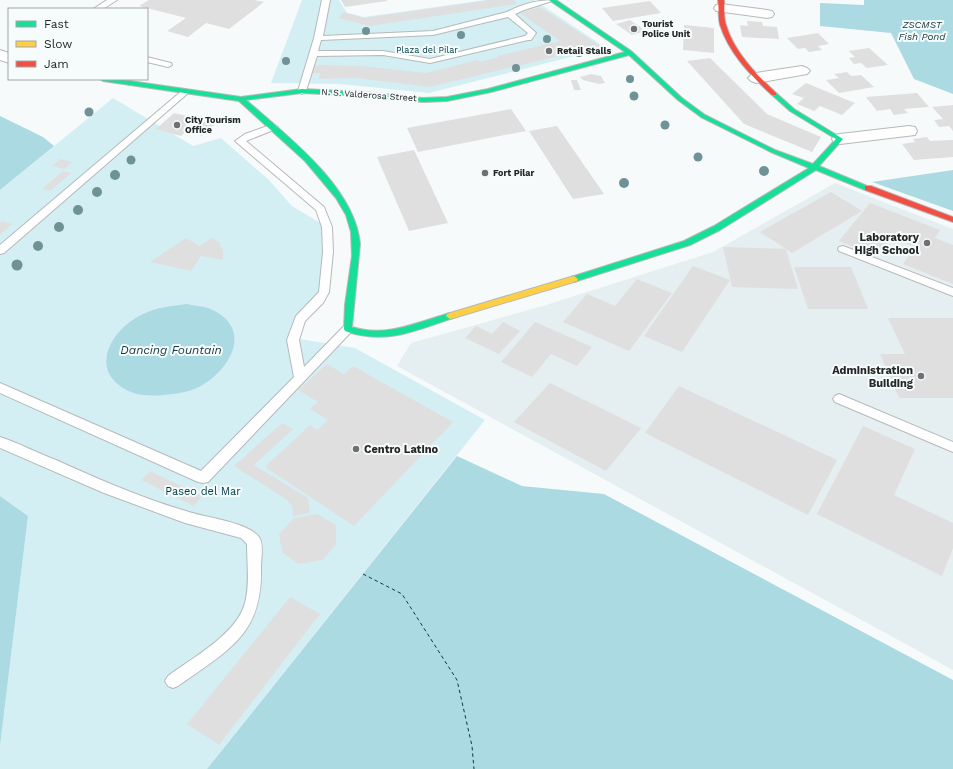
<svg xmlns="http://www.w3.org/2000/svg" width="953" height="769" font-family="'Work Sans',sans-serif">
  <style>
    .built { fill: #e5eef0 }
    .green { fill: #d4eff4 }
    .water { fill: #acdae2 }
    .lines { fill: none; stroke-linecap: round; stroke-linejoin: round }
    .ferry { stroke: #16363c; stroke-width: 1; stroke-dasharray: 3.5 3; stroke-linecap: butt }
    .building { fill: #dfdfdf }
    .lane-casing { stroke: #b6b9b9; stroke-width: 2 }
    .street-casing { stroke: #b6b9b9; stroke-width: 2 }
    .fast-casing { stroke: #b6b9b9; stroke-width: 2 }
    .slow-casing { stroke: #b6b9b9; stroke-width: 2 }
    .jam-casing { stroke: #b6b9b9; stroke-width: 2 }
    .lane { fill: #fefefe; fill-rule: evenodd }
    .street { fill: #fefefe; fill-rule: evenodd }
    .fast { fill: #16e098; fill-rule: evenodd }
    .slow { fill: #ffcf43; fill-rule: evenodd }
    .jam { fill: #f24e42; fill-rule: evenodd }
    .tree { fill: #6f9297 }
    .poi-dot { fill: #6e7171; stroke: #f6fbfc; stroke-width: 1.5 }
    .labels { text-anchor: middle; stroke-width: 4; stroke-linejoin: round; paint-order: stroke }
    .far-poi-label { font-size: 9px; font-weight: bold; fill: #252727; stroke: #f6fbfc; text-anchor: start }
    .far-park-label { font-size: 9px; fill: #003c45; stroke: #f6fbfc }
    .far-street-label { font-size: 9px; fill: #252727; stroke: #f6fbfc }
    .far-water-label { font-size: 10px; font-style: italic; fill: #16363c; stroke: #f6fbfc }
    .poi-label { font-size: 11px; font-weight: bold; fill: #252727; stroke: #f6fbfc; text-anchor: end }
    .park-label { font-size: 11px; fill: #003c45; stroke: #f6fbfc }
    .water-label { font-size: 12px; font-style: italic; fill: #16363c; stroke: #f6fbfc }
  </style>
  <rect width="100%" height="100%" fill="#f7fafb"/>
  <!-- built -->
  <polygon class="built" points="835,183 953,229 953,670 397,366 411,343 543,306 713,252"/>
  <!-- green -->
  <g class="green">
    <polygon points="302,0 339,0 347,13 364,17 485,0 534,0 606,48 429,93 339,84 271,83"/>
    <polygon points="113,98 193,146 221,138 269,180 292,206 327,227 322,291 293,338 355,348 485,420 207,769 0,769 0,746 28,516 0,496 0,190"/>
  </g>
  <!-- water -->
  <g class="water">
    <polygon points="864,0 953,0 953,94 914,79 891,33 820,26 820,3 864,5"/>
    <polygon points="0,116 43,137 54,146 0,190"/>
    <polygon points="953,170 953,211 872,182"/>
    <path d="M 187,304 C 194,306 202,306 208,308 C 254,326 233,369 199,387 C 189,392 176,394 164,395 C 154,396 141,396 131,392 C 87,373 109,330 143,314 C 157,307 172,306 187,304 Z"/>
    <polygon points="457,456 522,486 604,494 953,680 953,769 207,769"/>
    <polygon points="0,496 28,516 0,746"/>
  </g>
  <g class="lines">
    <!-- ferry -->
    <polyline class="ferry" points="363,574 402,594 457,680 472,746 474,769"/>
  </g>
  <!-- building -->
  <g class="building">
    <polygon points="149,0 254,0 264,2 229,29 206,23 188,37 167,31 186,18 139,6"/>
    <polygon points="341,0 387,0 387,1 345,7"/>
    <polygon points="490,0 514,0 517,4 370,26 338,18 344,12 364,18"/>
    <polygon points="650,1 661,13 613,21 602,8"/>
    <polygon points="540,7 600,46 430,87 356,78 319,79 320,73 312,73 314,66 321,65 362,66 426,73 478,60 479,62 499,57 497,56 560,41 520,13"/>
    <polygon points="630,20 646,31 632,35 616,24"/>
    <polygon points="747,21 762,22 763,26 777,27 779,39 742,37 740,25 748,26"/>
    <polygon points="684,25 714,28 714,53 683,50"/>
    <polygon points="818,33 829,44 818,46 822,50 809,52 805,48 798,49 787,38"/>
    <polygon points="869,48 888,65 867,68 861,63 854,64 849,58 855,57 849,51"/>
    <polygon points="710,58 767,114 821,137 812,152 744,124 687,61"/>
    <polygon points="847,72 851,76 861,75 874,87 839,93 826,80 839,78 834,74"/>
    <polygon points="591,74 601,76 605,83 599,84 583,80 580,77"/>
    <polygon points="571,80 577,80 581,90 574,90"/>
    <polygon points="806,83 855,103 842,115 820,106 814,111 797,104 804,98 792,94"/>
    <polygon points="917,93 929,107 904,109 908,113 894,115 890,109 877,111 866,97"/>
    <polygon points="953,105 953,131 949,126 939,127 934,120 943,119 932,107"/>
    <polygon points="511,109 526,131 418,152 407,128"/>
    <polygon points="174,113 192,117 199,119 181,136 156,129"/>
    <polygon points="202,121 215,124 202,136 189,132"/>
    <polygon points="557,126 604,194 573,199 529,131"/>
    <polygon points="927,137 930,141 953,140 953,157 914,160 902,144 915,142 913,139"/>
    <polygon points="414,150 448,223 409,231 377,157"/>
    <polygon points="60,159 72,162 64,169 53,166"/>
    <polygon points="63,171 71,173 50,191 42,189"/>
    <polygon points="831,192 862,211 792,253 760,232"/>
    <polygon points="870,203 940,230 935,238 953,245 953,284 903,264 915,247 890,237 876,256 839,241"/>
    <polygon points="2,221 12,224 0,235 0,223"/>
    <polygon points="186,238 200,246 212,238 219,242 223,251 223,260 201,256 191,271 150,262"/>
    <polygon points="723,247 786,249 798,289 732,287"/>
    <polygon points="693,266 730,280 682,352 644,336"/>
    <polygon points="794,267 851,267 868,309 808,309"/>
    <polygon points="637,279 672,293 629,351 563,322 587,294 615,306"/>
    <polygon points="888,318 953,318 953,398 899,398 880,354 905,354"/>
    <polygon points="503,322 520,331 499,354 465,338 476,326 492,334"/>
    <polygon points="535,322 592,347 577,366 551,354 532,377 501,362"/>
    <polygon points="327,364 344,374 353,366 453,422 354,526 265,467 310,425 317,430 328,420 310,409 318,402 298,390"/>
    <polygon points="550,383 641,428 606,471 514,422"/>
    <polygon points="679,386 837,460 808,515 645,433"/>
    <polygon points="282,423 293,429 254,465 308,498 310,513 293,516 292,505 287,500 234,466"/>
    <polygon points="863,426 915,449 894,495 953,523 953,548 942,576 817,514"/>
    <polygon points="150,471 202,496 194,506 141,480"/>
    <polygon points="317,514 336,525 336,544 323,560 298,564 282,552 279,534 294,518"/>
    <polygon points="290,597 320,614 219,745 187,724"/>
  </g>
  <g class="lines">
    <defs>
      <g id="lane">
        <polygon points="107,0 117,0 103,9 93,9"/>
        <path d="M 322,0 L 330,0 L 323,36 L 433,31 L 507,12 C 522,4 538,0 555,0 L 524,10 L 515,14 L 536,33 L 531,40 L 528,40 L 430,63 L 383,55 L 317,56 L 306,91 L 302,94 L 298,91 L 314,38 ZM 508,17 L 528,33 L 525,36 L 430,59 L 383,51 L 318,51 L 321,40 L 433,35 Z"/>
        <polygon points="147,57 171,63 172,65 168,67 147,62"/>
        <polygon points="184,89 188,92 187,94 4,253 0,254 0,245"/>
        <polygon points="273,124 278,127 276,129 246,141 324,207 332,227 333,252 329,292 323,303 305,321 299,340 304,367 344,326 352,326 354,329 208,482 203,483 198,482 0,393 0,383 201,471 294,377 287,340 296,316 319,292 323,252 322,227 316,210 235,141 245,134"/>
        <polygon points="843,246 953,288 953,296 839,251 838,249 839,247"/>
        <polygon points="839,394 953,442 953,452 835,402 833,399 835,396"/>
        <path d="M 0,437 C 19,443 37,453 56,460 C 98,479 141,498 186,511 C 205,518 246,521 259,537 C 264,544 261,559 261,567 C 263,635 228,650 178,686 L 173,688 L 168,686 L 165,681 L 168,676 C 192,658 237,634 245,603 C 250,584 247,563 247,544 L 241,538 L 185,523 L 104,493 L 0,448 Z"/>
      </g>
      <g id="street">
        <polygon points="721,4 767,10 772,11 774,14 772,17 767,18 716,11 714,8 716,5"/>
        <polygon points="0,50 9,53 9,63 0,60"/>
        <polygon points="802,66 807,68 810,71 807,74 756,83 751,81 748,78 751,75 756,73"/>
        <polygon points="909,126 915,127 917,131 915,135 840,144 834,143 832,139 834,135 840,134"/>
      </g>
      <path id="fast" d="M 549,0 L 556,0 L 631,51 L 682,98 L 705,115 L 775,150 L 813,164 L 836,139 L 790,111 L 771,94 L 776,93 L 794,109 L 843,139 L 819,166 L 872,188 L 868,190 L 865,190 L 816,170 L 720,230 L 690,245 L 574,282 L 570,279 L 571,277 L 684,241 L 714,226 L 809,168 L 771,152 L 701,117 L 678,100 L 629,55 L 491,92 L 447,101 L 423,102 L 364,96 L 302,93 L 246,100 C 287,136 355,187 360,244 L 352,327 C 386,338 418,322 450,313 L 454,316 L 453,318 C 414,331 386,345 345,331 L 344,329 L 345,305 L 352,256 L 351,232 L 346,215 L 336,198 L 305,161 L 239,101 L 103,81 L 100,79 L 116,79 L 241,97 L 302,89 L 364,92 L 423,98 L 447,97 L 488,89 L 625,52 Z"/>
      <polygon id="slow" points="574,276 578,279 577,281 450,319 446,316 447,314"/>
      <g id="jam">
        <path d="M 718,0 L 724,0 C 725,8 723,17 726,25 C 734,52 756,74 776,93 L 776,95 L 772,95 C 751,76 729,53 720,25 C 718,17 719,8 718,0 Z"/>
        <polygon points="865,186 871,186 953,217 953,222 865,190"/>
      </g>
    </defs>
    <!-- lane casing -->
    <use href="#lane" class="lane-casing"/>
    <!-- street casing -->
    <use href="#street" class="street-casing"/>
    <!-- fast casing -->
    <use href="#fast" class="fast-casing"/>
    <!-- slow casing -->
    <use href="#slow" class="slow-casing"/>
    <!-- jam casing -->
    <use href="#jam" class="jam-casing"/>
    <!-- lane -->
    <use href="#lane" class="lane"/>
    <!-- street -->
    <use href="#street" class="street"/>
    <!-- fast -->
    <use href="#fast" class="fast"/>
    <!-- slow -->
    <use href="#slow" class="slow"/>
    <!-- jam -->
    <use href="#jam" class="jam"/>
  </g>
  <!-- trees -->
  <g class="tree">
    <circle cx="366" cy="31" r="4"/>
    <circle cx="461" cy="35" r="4"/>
    <circle cx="547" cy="39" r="4"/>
    <circle cx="579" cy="53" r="4"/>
    <circle cx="286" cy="61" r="4"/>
    <circle cx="516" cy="68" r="4"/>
    <circle cx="630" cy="79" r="4"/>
    <circle cx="634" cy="96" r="4.5"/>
    <circle cx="89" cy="112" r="4.5"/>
    <circle cx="665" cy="125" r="4.5"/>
    <circle cx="698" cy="157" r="4.5"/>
    <circle cx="131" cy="160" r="4.5"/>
    <circle cx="764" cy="171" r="5"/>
    <circle cx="115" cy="175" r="5"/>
    <circle cx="624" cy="183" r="5"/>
    <circle cx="97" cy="192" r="5"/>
    <circle cx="78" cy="210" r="5"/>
    <circle cx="59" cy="227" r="5"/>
    <circle cx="38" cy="246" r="5"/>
    <circle cx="17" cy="265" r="5.5"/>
  </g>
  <!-- markers -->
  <g class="poi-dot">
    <circle cx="634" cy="29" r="4"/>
    <circle cx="549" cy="51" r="4"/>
    <circle cx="177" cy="125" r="4"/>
    <circle cx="485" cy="173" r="4"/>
    <circle cx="927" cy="243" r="4"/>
    <circle cx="921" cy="376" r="4"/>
    <circle cx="356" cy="449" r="4"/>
  </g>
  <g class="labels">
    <!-- far-poi labels -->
    <g class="far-poi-label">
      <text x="642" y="27">Tourist<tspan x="642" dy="10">Police Unit</tspan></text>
      <text x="557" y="54">Retail Stalls</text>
      <text x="185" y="123">City Tourism<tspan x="185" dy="10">Office</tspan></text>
      <text x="493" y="176">Fort Pilar</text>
    </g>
    <!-- far-park labels -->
    <g class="far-park-label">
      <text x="427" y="53">Plaza del Pilar</text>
    </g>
    <!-- far-street labels -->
    <g class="far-street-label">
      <text transform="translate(369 95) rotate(4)" y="3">N. S. Valderosa Street</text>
    </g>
    <!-- far-water labels -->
    <g class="far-water-label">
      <text x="922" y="28">ZSCMST<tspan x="922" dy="12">Fish Pond</tspan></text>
    </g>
    <!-- poi labels -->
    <g class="poi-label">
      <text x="919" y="241">Laboratory<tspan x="919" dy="13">High School</tspan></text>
      <text x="913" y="374">Administration<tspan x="913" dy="13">Building</tspan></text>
      <text x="364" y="453" text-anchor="start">Centro Latino</text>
    </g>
    <!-- park labels -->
    <g class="park-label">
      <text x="203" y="495">Paseo del Mar</text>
    </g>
    <!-- water labels -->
    <g class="water-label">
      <text x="171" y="354">Dancing Fountain</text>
    </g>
  </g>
  <!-- legend -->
  <rect x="8" y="8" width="140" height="72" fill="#f6fbfc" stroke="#a2a6a7"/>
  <rect x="16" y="21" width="20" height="6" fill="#16e098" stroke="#a2a6a7"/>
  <text x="44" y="28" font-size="12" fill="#252727">Fast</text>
  <rect x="16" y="41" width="20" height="6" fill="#ffcf43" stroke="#a2a6a7"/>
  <text x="44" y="48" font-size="12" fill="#252727">Slow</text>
  <rect x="16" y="61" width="20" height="6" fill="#f24e42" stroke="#a2a6a7"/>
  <text x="44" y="68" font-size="12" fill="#252727">Jam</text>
</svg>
